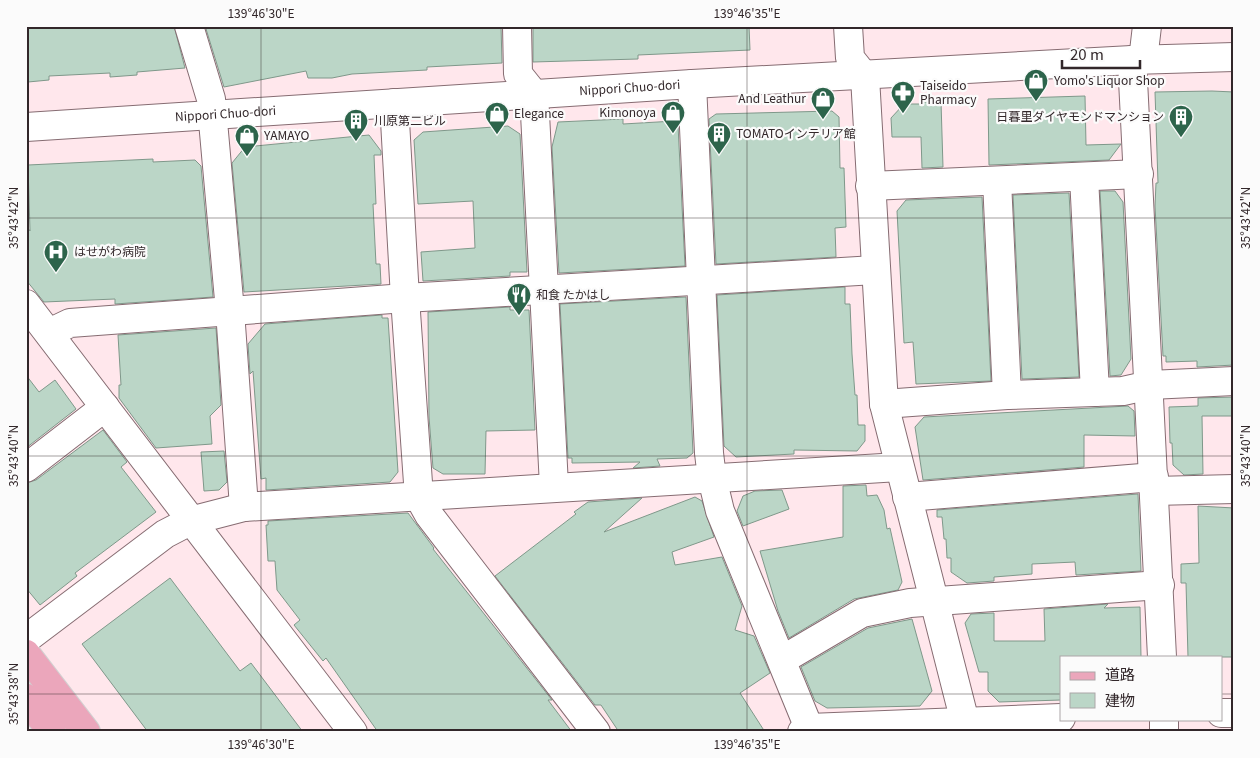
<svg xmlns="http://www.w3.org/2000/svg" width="1260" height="758" font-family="Georgia,'Noto Sans JP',serif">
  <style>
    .building { fill: #bbd6c7; stroke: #7f988a }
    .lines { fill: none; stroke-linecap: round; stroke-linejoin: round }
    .minor-casing { stroke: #866c72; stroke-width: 30 }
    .major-casing { stroke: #d2cfd0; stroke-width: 30 }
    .minor { stroke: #fff; stroke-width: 28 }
    .major { stroke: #eba6bb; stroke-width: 28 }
    .ticks { fill: none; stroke: #32272a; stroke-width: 1; stroke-opacity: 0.45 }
    .labels { text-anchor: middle; stroke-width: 4.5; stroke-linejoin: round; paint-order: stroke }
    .poi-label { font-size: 12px; fill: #32272a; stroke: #fbfbfb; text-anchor: start }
    .street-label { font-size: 12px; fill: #32272a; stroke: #fbfbfb }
    .neatline { fill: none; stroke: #32272a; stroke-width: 2 }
    .ticks-label { font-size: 12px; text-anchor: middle; fill: #32272a }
  </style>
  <rect width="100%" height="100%" fill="#ffe7ec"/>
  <!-- building -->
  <g class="building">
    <polygon points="26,26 174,26 185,68 137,72 137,75 110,77 110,73 49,76 49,80 28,82"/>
    <polygon points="214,26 501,26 502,63 427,67 427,70 352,74 332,78 308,78 306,71 224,87 206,29"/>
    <polygon points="533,26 749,26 750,50 638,55 638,59 533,62"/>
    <polygon points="1212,91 1234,92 1234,365 1197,367 1197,361 1166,362 1166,356 1163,356 1155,206 1156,183 1158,183 1155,92"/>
    <polygon points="1085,96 1086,145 1121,144 1109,160 989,165 988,99"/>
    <polygon points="920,102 941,102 943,167 922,168 921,137 892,137 891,118 904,104 920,104"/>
    <polygon points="832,111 839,117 840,168 844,168 846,227 835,228 836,257 716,264 709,119 716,114"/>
    <polygon points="623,119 623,124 675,121 678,125 685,266 559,273 552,147 558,122"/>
    <polygon points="508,126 520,134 527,272 510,272 510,276 423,281 421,252 475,248 473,201 418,204 414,140 423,132"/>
    <polygon points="369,135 381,151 381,155 374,155 376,204 373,204 376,264 380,264 381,284 244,292 232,163 245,147"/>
    <polygon points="153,159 153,162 195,160 201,166 213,297 115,304 115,299 44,302 26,280 26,225 30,231 28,165"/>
    <polygon points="1100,191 1115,191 1123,202 1131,359 1121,375 1110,376"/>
    <polygon points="1069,193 1079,377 1022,379 1013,195"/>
    <polygon points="982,197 991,381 916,384 913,342 904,343 897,211 906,200"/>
    <polygon points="845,287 845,304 850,304 852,354 855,395 857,395 858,425 865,425 865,441 857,451 794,450 794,454 736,457 724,446 717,295"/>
    <polygon points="686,297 693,453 687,458 657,459 660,466 633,468 640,462 572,463 572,458 568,458 560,304"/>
    <polygon points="510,307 510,310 529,310 535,430 486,431 485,474 443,474 433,468 429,417 428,312"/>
    <polygon points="382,315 382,318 388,318 398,472 390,482 266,490 266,478 261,479 253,371 250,374 248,344 265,324"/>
    <polygon points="216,328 221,405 210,416 212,444 156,448 119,398 119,385 121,385 118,335"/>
    <polygon points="26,375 39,392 55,380 76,409 26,448"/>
    <polygon points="1234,397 1234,416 1202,416 1203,474 1184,475 1173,465 1172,443 1170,443 1169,407 1198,406 1198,398"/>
    <polygon points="1128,406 1134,411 1135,436 1084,435 1084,467 923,480 915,427 924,417"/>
    <polygon points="103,430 127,462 121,467 156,512 75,573 77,576 40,605 26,588 26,483 36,480"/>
    <polygon points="224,451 227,482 219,490 204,491 201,452"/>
    <polygon points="866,485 867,496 877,495 884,510 887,529 890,528 902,582 898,590 854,599 789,638 778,611 760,551 843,537 843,486"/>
    <polygon points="782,490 789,509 743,526 737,511 743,496 755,491"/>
    <polygon points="1138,494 1141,571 1076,575 1075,562 1032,564 1032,574 994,577 994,581 967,583 951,572 951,558 947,558 946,539 944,539 942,517 937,517 937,510"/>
    <polygon points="695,497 702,501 714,537 672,552 675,565 722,557 742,606 735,630 754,636 770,673 740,693 765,732 619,732 601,705 595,705 495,576 576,514 574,512 588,502 642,498 604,532"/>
    <polygon points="1198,506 1234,508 1234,657 1188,657 1186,583 1181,583 1181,564 1199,563"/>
    <polygon points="408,513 434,548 433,549 552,700 548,700 572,732 378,732 326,658 323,661 294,625 300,620 277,590 275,561 268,561 266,525 268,525 268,521"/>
    <polygon points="170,578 240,671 251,663 303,732 148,732 82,644"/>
    <polygon points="1108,604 1104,608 1140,607 1141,657 1061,657 1061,700 999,702 988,691 988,672 979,672 965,623 971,614 994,613 994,641 1045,641 1044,609"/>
    <polygon points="912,619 932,691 920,706 827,708 815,701 801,667 868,628"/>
  </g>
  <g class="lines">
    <defs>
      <g id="minor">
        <polyline points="189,26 211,99 230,311 244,507"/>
        <polyline points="517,26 518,74 534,94 554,486"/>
        <polyline points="848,26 850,58 865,77 884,404 965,722"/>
        <polyline points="1132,60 1162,657"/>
        <polyline points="1143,60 1147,26"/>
        <polyline points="692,84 709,453 712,478 720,511 809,728"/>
        <polyline points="394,103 405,298 419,497 429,515 596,732"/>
        <path id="s1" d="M 26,127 L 692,84 L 1132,60 L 1234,57"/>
        <polyline points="1084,177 1095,392"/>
        <polyline points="997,181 1007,395"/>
        <polyline points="870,186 1139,174"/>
        <polyline points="26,304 353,732"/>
        <polyline points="49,333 70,323 405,298 875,270"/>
        <polyline points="884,404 1007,395 1123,391 1150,385 1234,381"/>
        <polyline points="26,468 105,407"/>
        <polyline points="1154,491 1234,489"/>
        <polyline points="907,497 1154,477"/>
        <polyline points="26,639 165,534 190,521 244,507 899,467"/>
        <polyline points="782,660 862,613 910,603 1160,585"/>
        <polyline points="1221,713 1234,713"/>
        <polyline points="1164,719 1164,732"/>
        <polyline points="802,732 809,728 1061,718"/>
      </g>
      <g id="major">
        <polyline points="26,654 86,732"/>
        <polyline points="26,698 52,732"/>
      </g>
    </defs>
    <!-- minor casing -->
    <use href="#minor" class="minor-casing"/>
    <!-- major casing -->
    <use href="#major" class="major-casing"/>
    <!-- minor -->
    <use href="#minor" class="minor"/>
    <!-- major -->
    <use href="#major" class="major"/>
  </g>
  <!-- ticks -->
  <path class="ticks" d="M 261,26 L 261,732M 747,26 L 747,732M 1232,26 L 1232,732M 26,218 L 1234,218M 26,456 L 1234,456M 26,694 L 1061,694M 1221,694 L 1234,694"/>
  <!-- icons -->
  <defs>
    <symbol id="shop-pin" viewBox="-11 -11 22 30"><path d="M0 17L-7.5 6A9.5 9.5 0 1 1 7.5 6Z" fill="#2d644b" stroke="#fbfbfb"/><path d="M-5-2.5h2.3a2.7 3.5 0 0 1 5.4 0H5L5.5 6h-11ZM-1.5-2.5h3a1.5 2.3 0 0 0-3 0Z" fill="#fff"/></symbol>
    <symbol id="pharmacy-pin" viewBox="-11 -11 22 30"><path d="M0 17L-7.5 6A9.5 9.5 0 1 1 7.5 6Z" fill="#2d644b" stroke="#fbfbfb"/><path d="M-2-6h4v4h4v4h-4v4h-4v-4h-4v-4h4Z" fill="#fff"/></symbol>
    <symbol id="building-pin" viewBox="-11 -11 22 30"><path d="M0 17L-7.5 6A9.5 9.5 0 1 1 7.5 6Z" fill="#2d644b" stroke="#fbfbfb"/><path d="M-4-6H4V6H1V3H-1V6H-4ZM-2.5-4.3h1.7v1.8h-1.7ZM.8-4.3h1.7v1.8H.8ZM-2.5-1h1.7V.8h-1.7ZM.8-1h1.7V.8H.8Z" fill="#fff"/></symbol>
    <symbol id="hospital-pin" viewBox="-11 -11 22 30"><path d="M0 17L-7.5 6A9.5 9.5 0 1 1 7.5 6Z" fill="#2d644b" stroke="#fbfbfb"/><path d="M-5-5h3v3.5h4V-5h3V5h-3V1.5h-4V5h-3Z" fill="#fff"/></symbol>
    <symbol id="restaurant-pin" viewBox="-11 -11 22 30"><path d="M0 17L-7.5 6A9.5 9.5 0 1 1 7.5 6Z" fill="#2d644b" stroke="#fbfbfb"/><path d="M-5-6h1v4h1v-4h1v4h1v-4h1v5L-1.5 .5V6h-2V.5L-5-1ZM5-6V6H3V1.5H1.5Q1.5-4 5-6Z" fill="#fff"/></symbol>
  </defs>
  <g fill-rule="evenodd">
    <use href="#shop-pin" x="1022" y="67" width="28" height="38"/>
    <use href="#pharmacy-pin" x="889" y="79" width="28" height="38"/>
    <use href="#shop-pin" x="809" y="85" width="28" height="38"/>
    <use href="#shop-pin" x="659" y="99" width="28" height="38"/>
    <use href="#shop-pin" x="483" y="100" width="28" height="38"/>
    <use href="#building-pin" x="1167" y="103" width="28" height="38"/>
    <use href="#building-pin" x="342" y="107" width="28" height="38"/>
    <use href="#building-pin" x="705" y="120" width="28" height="38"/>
    <use href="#shop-pin" x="233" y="122" width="28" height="38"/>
    <use href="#hospital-pin" x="42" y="238" width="28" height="38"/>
    <use href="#restaurant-pin" x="505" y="281" width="28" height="38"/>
  </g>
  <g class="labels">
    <!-- poi labels -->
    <g class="poi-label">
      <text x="1054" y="85">Yomo's Liquor Shop</text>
      <text x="920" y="90">Taiseido<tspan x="920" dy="14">Pharmacy</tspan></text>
      <text x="806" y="103" text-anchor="end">And Leathur</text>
      <text x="656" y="117" text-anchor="end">Kimonoya</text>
      <text x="514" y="118">Elegance</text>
      <text x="1164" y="121" text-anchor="end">日暮里ダイヤモンドマンション</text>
      <text x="374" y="125">川原第二ビル</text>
      <text x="736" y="138">TOMATOインテリア館</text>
      <text x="264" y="140">YAMAYO</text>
      <text x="74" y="256">はせがわ病院</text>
      <text x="536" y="299">和食 たかはし</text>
    </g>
    <!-- street labels -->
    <g class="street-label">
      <text dy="4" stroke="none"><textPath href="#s1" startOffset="605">Nippori Chuo-dori</textPath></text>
      <text dy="4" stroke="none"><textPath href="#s1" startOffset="200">Nippori Chuo-dori</textPath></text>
    </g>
  </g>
  <!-- border -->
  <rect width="1260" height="758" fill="none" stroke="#fbfbfb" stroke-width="55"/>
  <!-- legend -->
  <rect x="1060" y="656" width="162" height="65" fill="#fbfbfb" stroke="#aba6a7"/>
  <rect x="1070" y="672" width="25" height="8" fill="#eba6bb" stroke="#aba6a7"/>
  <text x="1105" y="680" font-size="15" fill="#32272a">道路</text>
  <rect x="1070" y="693" width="25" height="15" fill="#bbd6c7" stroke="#aba6a7"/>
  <text x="1105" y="706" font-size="15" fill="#32272a">建物</text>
  <!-- scale -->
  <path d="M1062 60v8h78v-8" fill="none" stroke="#32272a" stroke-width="2.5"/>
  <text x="1070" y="60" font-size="15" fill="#32272a" stroke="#fbfbfb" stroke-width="4" paint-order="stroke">20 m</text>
  <rect x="28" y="28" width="1204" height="702" class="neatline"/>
  <g class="ticks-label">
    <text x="261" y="18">139°46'30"E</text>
    <text x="747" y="18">139°46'35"E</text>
    <text transform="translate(14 218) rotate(-90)" y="4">35°43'42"N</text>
    <text transform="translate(1246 218) rotate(-90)" y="4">35°43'42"N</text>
    <text transform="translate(14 456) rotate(-90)" y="4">35°43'40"N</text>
    <text transform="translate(1246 456) rotate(-90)" y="4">35°43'40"N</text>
    <text transform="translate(14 694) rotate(-90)" y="4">35°43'38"N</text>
    <text x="261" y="749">139°46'30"E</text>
    <text x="747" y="749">139°46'35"E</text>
  </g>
</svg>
